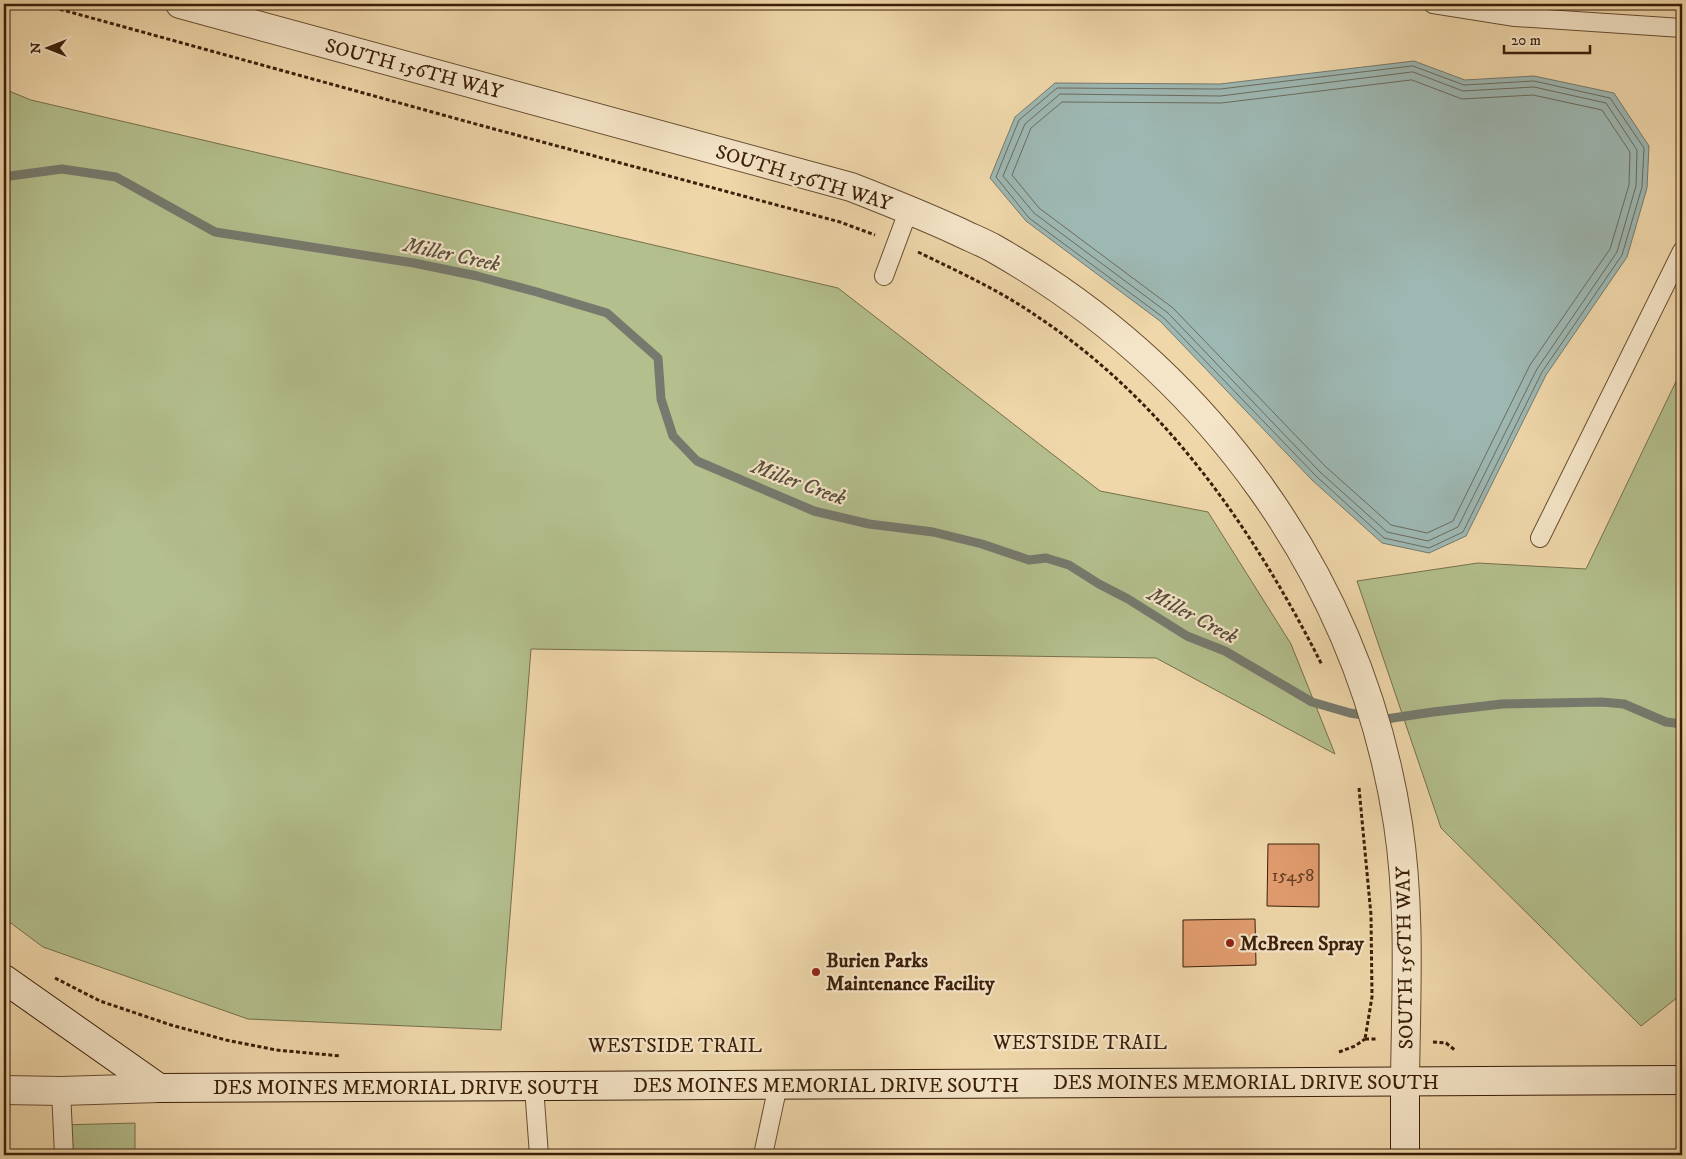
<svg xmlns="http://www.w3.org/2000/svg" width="1686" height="1159" font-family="'IM FELL DW Pica',serif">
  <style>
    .green { fill: #b3bf8d; stroke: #776f4b }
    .water { fill: #9db7b2; stroke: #767a6e }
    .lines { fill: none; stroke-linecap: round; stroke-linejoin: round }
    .shore { stroke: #6c6b5e; stroke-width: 1 }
    .stream { stroke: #767a6e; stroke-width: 9 }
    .building { fill: #e19c6e; stroke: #3b1f09 }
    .service-casing { stroke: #684d31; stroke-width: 20 }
    .tertiary-casing { stroke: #684d31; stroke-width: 30 }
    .secondary-casing { stroke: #3b1f09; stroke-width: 30 }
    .path { stroke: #3b1f09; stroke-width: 3; stroke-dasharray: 4 2.5; stroke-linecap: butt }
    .service { stroke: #f5e5c8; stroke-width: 18 }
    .tertiary { stroke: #f5e5c8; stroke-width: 28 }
    .secondary { stroke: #f5e5c8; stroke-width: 28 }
    .poi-dot { fill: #8f2418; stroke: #f5e5c8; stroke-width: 2 }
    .labels { text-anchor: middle; stroke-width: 4.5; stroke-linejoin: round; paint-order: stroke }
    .number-label { font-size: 18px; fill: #643e22 }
    .street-label { font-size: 20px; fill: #3b1f09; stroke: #f5e5c8 }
    .poi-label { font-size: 20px; font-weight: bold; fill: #3b1f09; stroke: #f5e5c8; text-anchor: start }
    .water-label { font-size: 21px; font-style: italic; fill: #584d3c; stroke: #f5e5c8 }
  </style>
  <rect width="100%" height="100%" fill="#efd7aa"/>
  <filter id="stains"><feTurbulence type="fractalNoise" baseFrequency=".004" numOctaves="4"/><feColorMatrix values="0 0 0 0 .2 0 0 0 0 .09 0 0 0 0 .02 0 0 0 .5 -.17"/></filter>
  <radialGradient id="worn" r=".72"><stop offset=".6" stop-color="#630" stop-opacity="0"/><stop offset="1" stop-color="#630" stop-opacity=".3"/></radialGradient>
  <!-- green -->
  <g class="green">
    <polygon points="4,89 31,100 838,288 1100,491 1208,512 1291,644 1335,754 1156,658 531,649 501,1030 248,1019 43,947 4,918"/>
    <polygon points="1682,369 1682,994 1641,1026 1441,828 1357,581 1478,563 1586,569"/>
    <polygon points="135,1123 135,1155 61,1155 61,1125"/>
  </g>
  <!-- water -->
  <polygon class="water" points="1414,61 1465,80 1534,76 1614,93 1649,146 1647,188 1627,257 1546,375 1466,536 1429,553 1382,543 1312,480 1160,321 1026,221 990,178 1015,117 1055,83 1220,84"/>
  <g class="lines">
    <!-- shore -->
    <g class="shore">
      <polygon points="1413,66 1464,85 1534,81 1610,98 1644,148 1642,187 1622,255 1542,372 1463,532 1429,548 1384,538 1316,476 1164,318 1029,218 996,177 1019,120 1057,88 1220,89"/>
      <polygon points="1413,72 1463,91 1534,87 1606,103 1637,150 1636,186 1617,252 1537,369 1458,527 1428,541 1387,532 1320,472 1168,313 1034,213 1003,176 1025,124 1060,94 1220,96"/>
      <polygon points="1412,80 1462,99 1533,95 1602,110 1630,152 1629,185 1610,249 1530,365 1453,521 1427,533 1391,525 1325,466 1173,308 1039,208 1012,175 1031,128 1062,102 1221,103"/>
    </g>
    <!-- stream -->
    <polyline class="stream" points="4,175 10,176 62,169 116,177 215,232 414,263 477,276 537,292 607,313 658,358 661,399 673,436 697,461 814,511 869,524 933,532 982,544 1029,560 1046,558 1069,565 1099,584 1128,599 1187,636 1225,651 1312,702 1350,713 1386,719 1433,712 1502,704 1602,702 1624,704 1666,722 1682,724"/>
  </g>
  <!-- building -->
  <g class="building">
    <polygon points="1268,844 1319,844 1319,907 1267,906"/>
    <polygon points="1255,919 1256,965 1183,967 1183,920"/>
  </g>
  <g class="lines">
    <defs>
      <g id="service">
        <polyline points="1433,4 1515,17 1682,28"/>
        <polyline points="884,276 909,209"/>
        <polyline points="1540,538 1682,251"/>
        <polyline points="534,1087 539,1155"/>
        <polyline points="61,1091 64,1155"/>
        <polyline points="763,1155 778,1085"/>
      </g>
      <g id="tertiary">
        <path d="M 180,4 L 851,187 C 887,201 922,215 957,231 C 969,237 982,242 993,248 C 1208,370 1360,578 1398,824 C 1411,909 1406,995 1405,1081"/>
        <polyline points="4,1090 61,1091 159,1088"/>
      </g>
      <g id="secondary">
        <polyline points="4,979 159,1088 1682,1080"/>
        <polyline points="1405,1081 1405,1155"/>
      </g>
    </defs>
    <!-- service casing -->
    <use href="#service" class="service-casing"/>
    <!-- tertiary casing -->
    <use href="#tertiary" class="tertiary-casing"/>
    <!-- secondary casing -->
    <use href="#secondary" class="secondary-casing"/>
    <!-- path -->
    <g class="path">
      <polyline points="41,4 483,126 840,222 875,235"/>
      <path d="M 918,252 C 959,272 1001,291 1038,317 C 1166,402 1254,530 1322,665"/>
      <polyline points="1359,788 1371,915 1372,997 1365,1039"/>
      <polyline points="55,978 100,1001 171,1025 226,1040 276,1050 341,1056"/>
      <polyline points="1365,1039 1377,1039"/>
      <polyline points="1433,1042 1446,1043 1456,1051"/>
      <polyline points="1339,1052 1355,1046 1365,1039"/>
    </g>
    <!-- service -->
    <use href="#service" class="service"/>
    <!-- tertiary -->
    <use href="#tertiary" class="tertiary"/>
    <!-- secondary -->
    <use href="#secondary" class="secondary"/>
  </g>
  <!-- markers -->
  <g class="poi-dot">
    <circle cx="1230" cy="943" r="5"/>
    <circle cx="816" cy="972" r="5"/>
  </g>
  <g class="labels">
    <!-- number labels -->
    <g class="number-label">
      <text x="1293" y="881">15458</text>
    </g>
    <!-- street labels -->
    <g class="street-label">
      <text transform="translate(414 68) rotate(15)" y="7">SOUTH 156TH WAY</text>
      <text transform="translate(804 177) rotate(17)" y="7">SOUTH 156TH WAY</text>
      <text transform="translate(1404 958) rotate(-91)" y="7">SOUTH 156TH WAY</text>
      <text x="1080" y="1049">WESTSIDE TRAIL</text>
      <text x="675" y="1052">WESTSIDE TRAIL</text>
      <text x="1246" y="1089">DES MOINES MEMORIAL DRIVE SOUTH</text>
      <text x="826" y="1092">DES MOINES MEMORIAL DRIVE SOUTH</text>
      <text x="406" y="1094">DES MOINES MEMORIAL DRIVE SOUTH</text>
    </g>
    <!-- poi labels -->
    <g class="poi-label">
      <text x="1240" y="950">McBreen Spray</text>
      <text x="826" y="967">Burien Parks<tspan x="826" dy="23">Maintenance Facility</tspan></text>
    </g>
    <!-- water labels -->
    <g class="water-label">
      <text transform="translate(452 254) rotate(12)" y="7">Miller Creek</text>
      <text transform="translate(799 482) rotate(20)" y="7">Miller Creek</text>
      <text transform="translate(1193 615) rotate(28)" y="7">Miller Creek</text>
    </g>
  </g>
  <!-- margin -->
  <rect width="1686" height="1159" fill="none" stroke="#efd7aa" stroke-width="20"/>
  <rect x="5" y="5" width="1676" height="1149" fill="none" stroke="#3b1f09" stroke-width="2.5"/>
  <rect x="10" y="10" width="1666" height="1139" fill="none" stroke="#3b1f09"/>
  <!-- north arrow -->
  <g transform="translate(48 48) rotate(270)" stroke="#f5e5c8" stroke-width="4" paint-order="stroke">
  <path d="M0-4L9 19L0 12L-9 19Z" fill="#3b1f09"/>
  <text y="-8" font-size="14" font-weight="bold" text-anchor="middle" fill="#3b1f09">N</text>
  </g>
  <!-- scale -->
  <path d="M1504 45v8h86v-8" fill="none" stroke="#3b1f09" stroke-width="2.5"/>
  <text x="1511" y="45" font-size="15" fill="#3b1f09" stroke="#f5e5c8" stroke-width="4" paint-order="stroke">20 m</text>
  <rect width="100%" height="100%" filter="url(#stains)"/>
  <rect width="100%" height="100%" fill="url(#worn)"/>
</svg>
